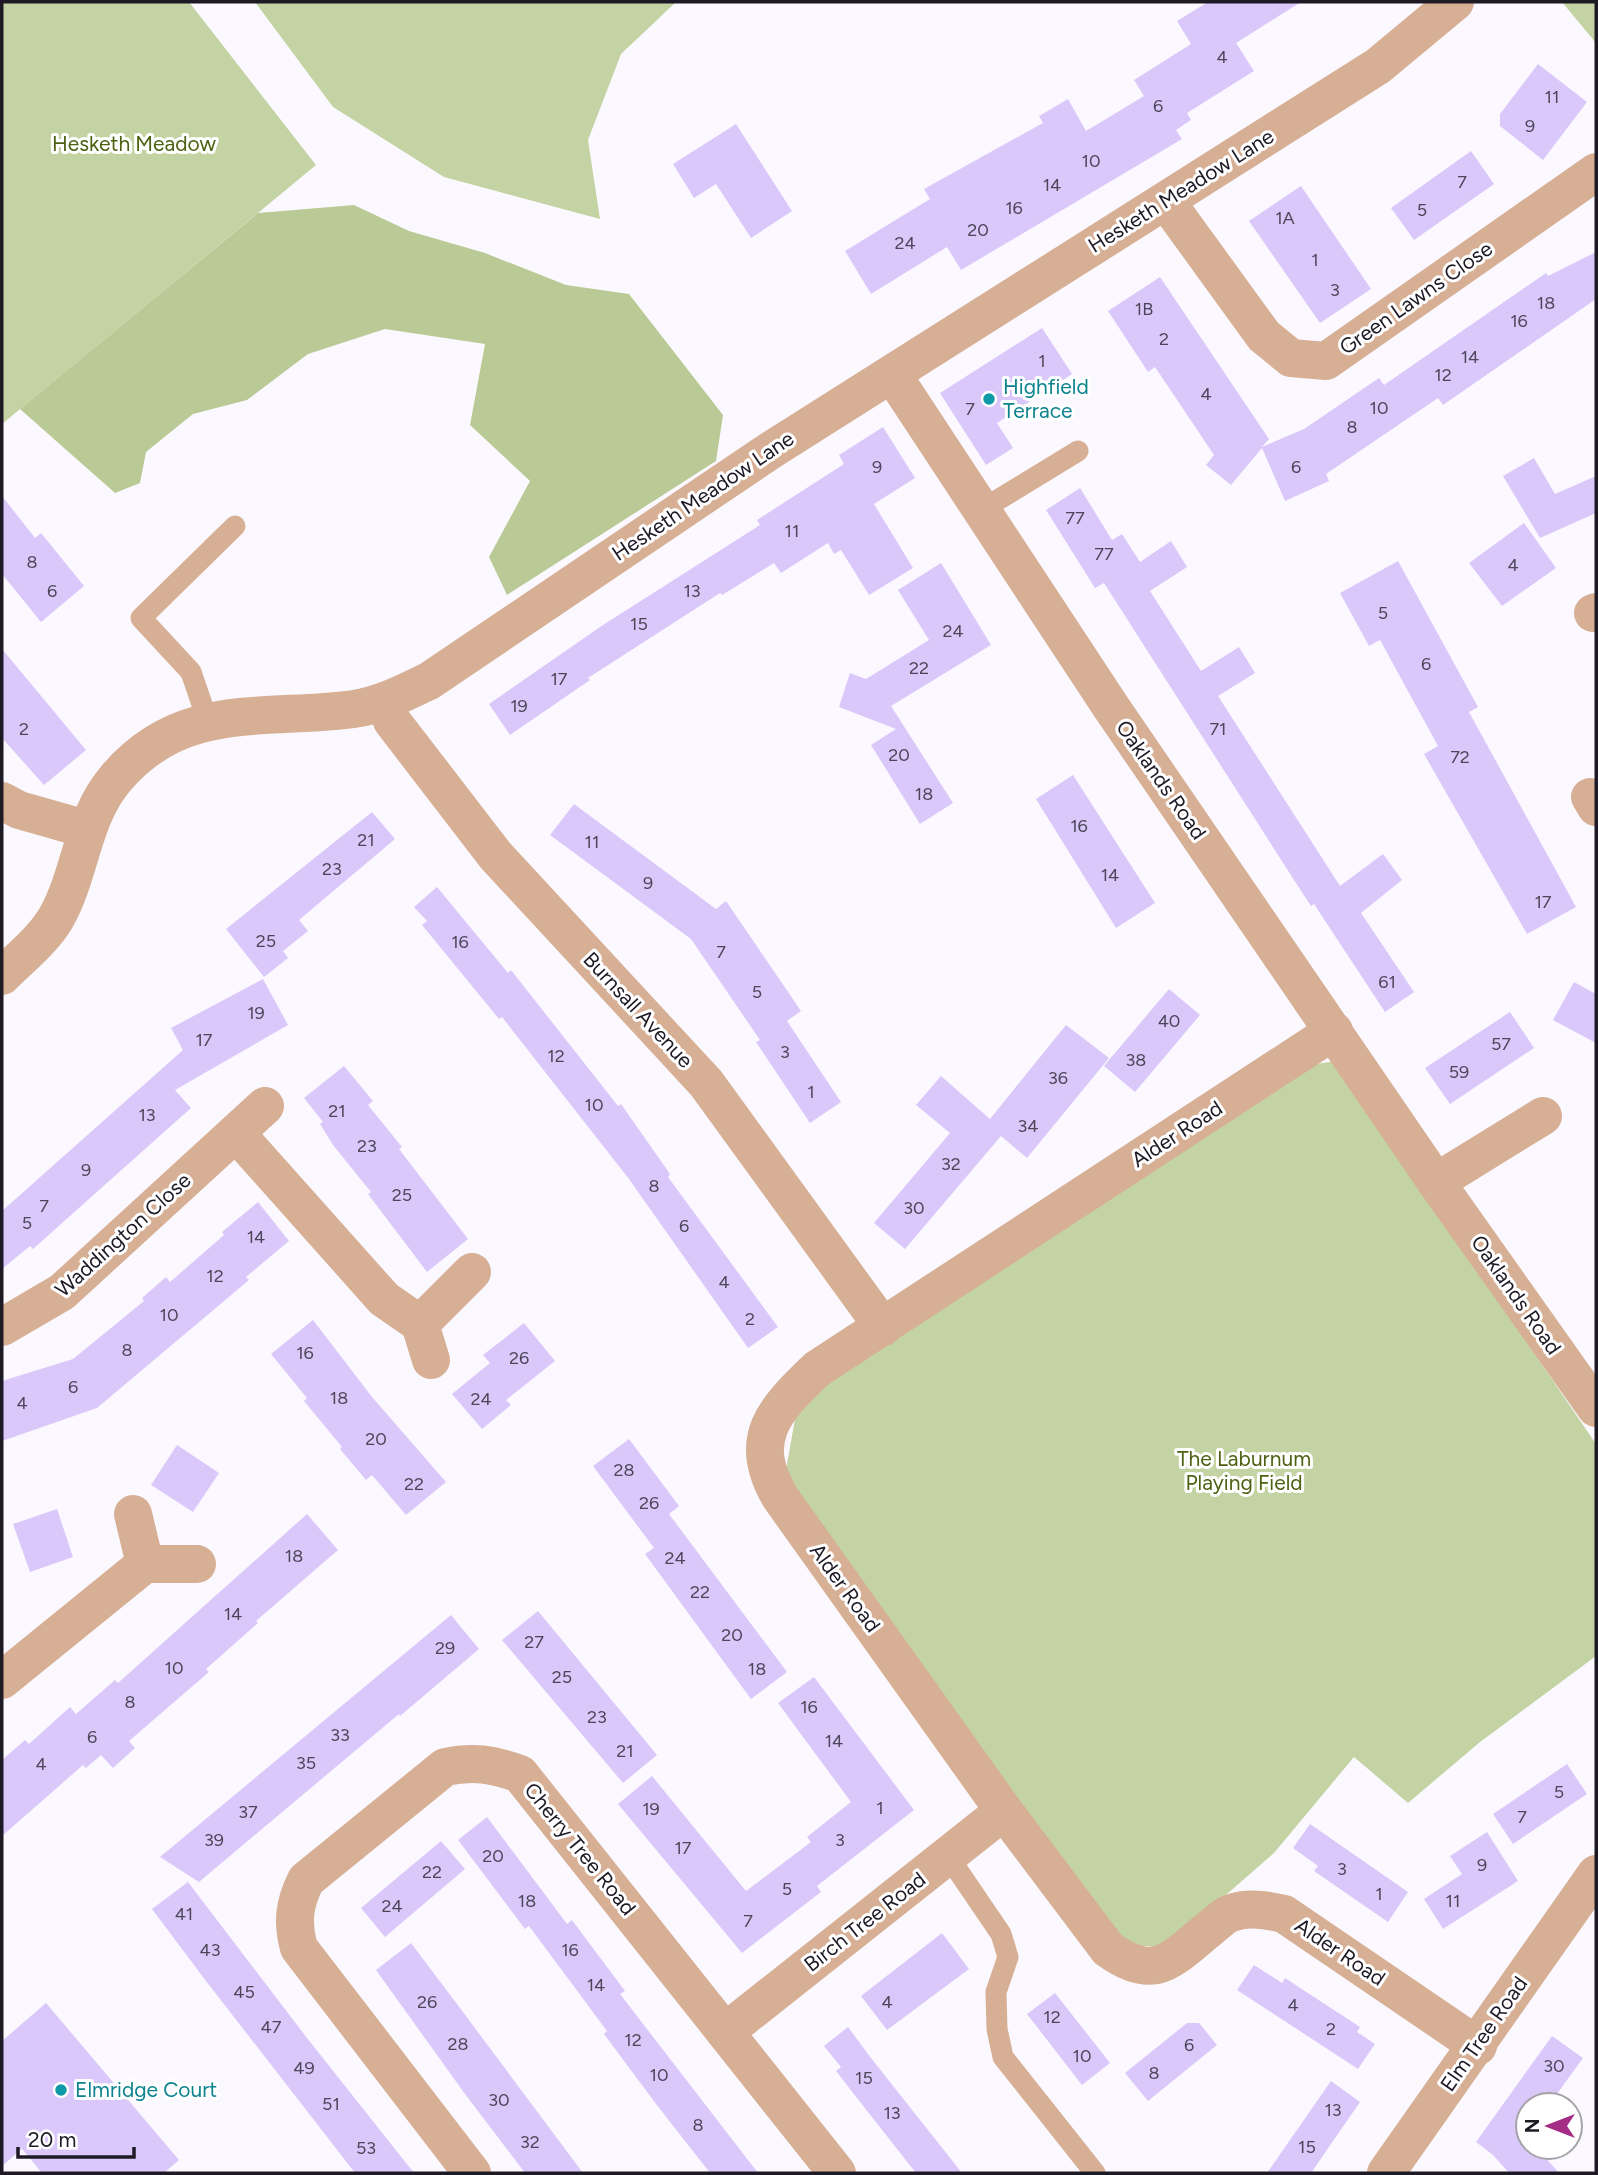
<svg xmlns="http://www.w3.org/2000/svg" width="1598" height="2175" font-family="Figtree,sans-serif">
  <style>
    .green { fill: #c4d3a3 }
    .forest { fill: #baca96 }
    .building { fill: #dbc8fa }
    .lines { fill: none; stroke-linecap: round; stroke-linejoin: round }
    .lane { stroke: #d7af95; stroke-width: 21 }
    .street { stroke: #d7af95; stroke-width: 38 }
    .culture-dot { fill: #0f9aa8; stroke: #fff; stroke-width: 2.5 }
    .labels { text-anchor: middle; stroke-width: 6; stroke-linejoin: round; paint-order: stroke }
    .number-label { font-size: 18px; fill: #4d465a }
    .park-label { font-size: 21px; fill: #4e6012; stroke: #fff }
    .street-label { font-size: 21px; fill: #1e1a25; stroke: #fff }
    .culture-label { font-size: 21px; fill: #0d838f; stroke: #fff; text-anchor: start }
  </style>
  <rect width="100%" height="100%" fill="#fbf9ff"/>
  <!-- green -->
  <g class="green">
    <polygon points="2,2 189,2 316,165 2,424"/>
    <polygon points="255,2 676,2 621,54 588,140 600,219 444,177 333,107"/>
    <polygon points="1562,2 1596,2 1596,43"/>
    <polygon points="1335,1061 1596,1444 1596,1656 1480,1742 1408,1803 1354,1757 1274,1853 1181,1934 1160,1946 1133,1946 1115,1936 800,1507 786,1470 795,1419 833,1376 1304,1066"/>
  </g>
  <!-- forest -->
  <polygon class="forest" points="354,205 409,231 485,253 566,285 629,294 723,415 716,461 507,595 489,557 530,481 470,425 485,344 385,329 308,354 247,400 193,414 146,452 140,483 115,493 20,409 258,213"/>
  <!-- building -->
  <g class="building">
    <polygon points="1208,2 1301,2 1236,43 1254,71 1187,113 1191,120 1176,130 1182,139 961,270 947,247 871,294 845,251 930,199 924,189 1043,123 1039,116 1068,99 1086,131 1144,96 1134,80 1191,44 1177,21"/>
    <polygon points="1538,64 1587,102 1543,160 1500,126 1500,114"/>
    <polygon points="736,124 792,211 751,238 716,184 694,198 673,164"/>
    <polygon points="1471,151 1494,184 1414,240 1391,208"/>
    <polygon points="1301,186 1371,289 1320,323 1249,221"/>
    <polygon points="1596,252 1596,299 1443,405 1438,398 1326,474 1329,481 1285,501 1262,448 1231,485 1206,465 1214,455 1155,367 1148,372 1108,311 1160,277 1269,439 1262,447 1304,429 1379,378 1384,385 1546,273 1548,276"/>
    <polygon points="1042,328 1072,374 997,423 1013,448 986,465 940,393"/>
    <polygon points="883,427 915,478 874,504 913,568 869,595 841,550 834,554 828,543 781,573 774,563 722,595 720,593 588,678 590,680 510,735 489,704 603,625 760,525 757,520 844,464 839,455"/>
    <polygon points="1534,458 1555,494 1596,476 1596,513 1540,538 1503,476"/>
    <polygon points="1080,488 1112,540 1122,534 1140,562 1171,541 1187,567 1150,591 1201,671 1239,647 1255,673 1218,696 1340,886 1383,854 1402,880 1361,913 1414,992 1385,1012 1314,904 1311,906 1294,880 1104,583 1095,588 1046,510"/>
    <polygon points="2,496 35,538 41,533 84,586 41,622 2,574"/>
    <polygon points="1524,523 1556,568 1502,606 1469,563"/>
    <polygon points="1398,561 1478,707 1469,712 1576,907 1527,934 1424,754 1438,746 1380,640 1369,646 1340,593"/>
    <polygon points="941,563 991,645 891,706 953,803 920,824 871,745 896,729 839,707 850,673 866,679 929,640 898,590"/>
    <polygon points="2,649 86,750 44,785 2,738"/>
    <polygon points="1073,775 1155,903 1116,928 1036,799"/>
    <polygon points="574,804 716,909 726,901 801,1011 787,1021 841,1102 810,1123 756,1042 760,1040 691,939 550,835"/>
    <polygon points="372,812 395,839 299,920 308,931 283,951 288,958 264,977 226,929"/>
    <polygon points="437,887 508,973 511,970 618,1106 621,1104 670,1174 668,1177 778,1327 748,1348 629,1179 502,1017 499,1019 422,925 427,921 414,907"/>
    <polygon points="263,979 288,1025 175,1090 191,1108 33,1249 30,1246 2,1269 2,1211 183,1050 171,1028"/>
    <polygon points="1574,982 1596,994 1596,1043 1553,1020"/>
    <polygon points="1169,989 1200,1015 1135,1092 1104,1066"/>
    <polygon points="1510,1012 1534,1048 1450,1104 1425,1068"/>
    <polygon points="1066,1025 1109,1058 1027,1158 1001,1136 905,1249 874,1223 950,1133 916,1105 941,1076 990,1119"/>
    <polygon points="344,1066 373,1101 368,1105 402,1147 399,1149 468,1239 427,1272 368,1194 371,1192 333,1145 320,1124 323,1122 304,1098"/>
    <polygon points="258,1202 289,1241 246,1277 249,1280 97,1408 2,1441 2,1381 73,1359 144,1301 142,1298 166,1277 170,1282 224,1235 222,1232"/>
    <polygon points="313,1320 372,1397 446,1482 406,1515 372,1475 366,1480 340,1449 342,1447 304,1401 307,1398 271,1354"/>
    <polygon points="524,1323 555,1361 506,1400 511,1405 482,1429 452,1394 490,1363 483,1355"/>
    <polygon points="629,1439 679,1506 669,1514 787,1672 751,1699 645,1554 654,1548 593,1466"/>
    <polygon points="177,1445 219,1473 193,1512 151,1485"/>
    <polygon points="57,1509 73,1557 30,1572 13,1524"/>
    <polygon points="307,1514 338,1550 256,1621 258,1623 206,1669 209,1672 129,1741 135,1748 113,1768 101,1755 86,1768 83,1765 2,1836 2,1760 25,1740 29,1744 70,1707 76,1714 115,1680 118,1683"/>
    <polygon points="538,1611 657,1755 623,1783 502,1640"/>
    <polygon points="451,1615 479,1649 400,1716 399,1714 199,1882 160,1857"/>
    <polygon points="814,1677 914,1810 817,1886 821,1892 742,1953 618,1804 652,1776 746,1891 811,1842 807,1837 851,1802 778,1703"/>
    <polygon points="1567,1764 1587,1794 1513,1844 1493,1814"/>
    <polygon points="487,1817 567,1924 572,1920 625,1991 620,1994 758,2173 710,2173 656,2104 604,2034 607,2031 529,1926 525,1929 458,1840"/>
    <polygon points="1310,1824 1408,1892 1388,1922 1314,1871 1318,1866 1293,1848"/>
    <polygon points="1487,1832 1518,1881 1443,1929 1424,1899 1462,1874 1450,1856"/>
    <polygon points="441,1841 465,1869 385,1937 361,1908"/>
    <polygon points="188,1882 307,2038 414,2173 355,2173 206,1981 152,1909"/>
    <polygon points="942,1933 969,1969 887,2030 861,1996"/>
    <polygon points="411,1943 460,2008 583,2173 525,2173 465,2094 376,1970"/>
    <polygon points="1254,1965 1282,1983 1285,1978 1360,2027 1357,2032 1375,2044 1358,2069 1237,1990"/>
    <polygon points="1055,1993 1110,2063 1082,2085 1027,2014"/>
    <polygon points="46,2003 179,2160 164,2173 42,2173 22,2149 2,2166 2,2041"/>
    <polygon points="1187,2023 1199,2023 1217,2045 1148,2101 1125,2073"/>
    <polygon points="848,2027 871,2058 962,2173 916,2173 864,2107 836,2071 841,2067 824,2046"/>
    <polygon points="1552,2036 1583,2058 1549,2105 1528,2105 1527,2136 1528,2147 1536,2147 1559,2173 1509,2173 1493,2155 1476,2142"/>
    <polygon points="1331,2081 1360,2102 1311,2173 1267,2173"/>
  </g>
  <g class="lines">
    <!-- lane -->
    <g class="lane">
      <polyline points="983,509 1078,451"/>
      <polyline points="208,722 191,672 141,618 235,526"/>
      <polyline points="948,1856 1001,1934 1008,1957 996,1992 997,2029 1003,2057 1095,2173"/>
    </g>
    <!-- street -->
    <g class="street">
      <polyline points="1166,201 1264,336 1291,358 1326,361 1596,172"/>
      <polyline points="892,374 1111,707 1436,1182 1596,1408"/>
      <polyline points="1593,613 1596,612"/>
      <polyline points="384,702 392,721 495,855 706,1083 883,1327"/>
      <polyline points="1590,797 1596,807"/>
      <polyline points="2,801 19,810 86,829"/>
      <path d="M 2,976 C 20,958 43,940 56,918 C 82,872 81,818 117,777 C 183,700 267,721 354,709 C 381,705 404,693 429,681 L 768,452 L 1378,66 L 1455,2"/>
      <path d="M 1334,1031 L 817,1369 C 774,1410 746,1439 780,1497 L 1004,1811 L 1108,1949 C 1155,1983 1171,1960 1209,1929 C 1216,1924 1223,1916 1231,1913 C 1249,1907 1267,1910 1284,1914 L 1478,2046"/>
      <polyline points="236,1133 384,1299 420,1324"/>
      <polyline points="1436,1182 1543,1116"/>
      <polyline points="2,1327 62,1292 265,1106"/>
      <polyline points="431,1360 420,1324 472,1272"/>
      <polyline points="133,1514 145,1564"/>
      <polyline points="2,1680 145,1564 197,1564"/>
      <polyline points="725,2032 1004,1811"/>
      <path d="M 472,2173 L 299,1948 C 292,1922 294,1904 306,1880 L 445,1767 C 473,1761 493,1764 520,1774 L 837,2173"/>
      <polyline points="1386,2173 1596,1874"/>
    </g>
  </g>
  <!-- markers -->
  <g class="culture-dot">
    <circle cx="989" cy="399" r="7"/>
    <circle cx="61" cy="2090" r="7"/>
  </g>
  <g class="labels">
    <!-- number labels -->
    <g class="number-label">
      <text x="1222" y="63">4</text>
      <text x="1552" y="103">11</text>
      <text x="1158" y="112">6</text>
      <text x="1530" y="132">9</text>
      <text x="1091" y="167">10</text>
      <text x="1462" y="188">7</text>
      <text x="1052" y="191">14</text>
      <text x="1014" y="214">16</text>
      <text x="1422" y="216">5</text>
      <text x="1285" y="224">1A</text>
      <text x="978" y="236">20</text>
      <text x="905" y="249">24</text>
      <text x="1315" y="266">1</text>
      <text x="1335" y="296">3</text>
      <text x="1546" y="309">18</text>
      <text x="1144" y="315">1B</text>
      <text x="1519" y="327">16</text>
      <text x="1164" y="345">2</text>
      <text x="1470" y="363">14</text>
      <text x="1042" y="367">1</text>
      <text x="1443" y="381">12</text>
      <text x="1206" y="400">4</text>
      <text x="1379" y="414">10</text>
      <text x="970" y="415">7</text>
      <text x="1352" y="433">8</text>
      <text x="877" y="473">9</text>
      <text x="1296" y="473">6</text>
      <text x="1075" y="524">77</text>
      <text x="792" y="537">11</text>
      <text x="1104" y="560">77</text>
      <text x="32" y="568">8</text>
      <text x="1513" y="571">4</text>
      <text x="52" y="597">6</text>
      <text x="692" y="597">13</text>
      <text x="1383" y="619">5</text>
      <text x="639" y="630">15</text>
      <text x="953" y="637">24</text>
      <text x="1426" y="670">6</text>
      <text x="919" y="674">22</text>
      <text x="559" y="685">17</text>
      <text x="519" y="712">19</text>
      <text x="24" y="735">2</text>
      <text x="1218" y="735">71</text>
      <text x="899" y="761">20</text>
      <text x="1460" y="763">72</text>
      <text x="924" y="800">18</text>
      <text x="1079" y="832">16</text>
      <text x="366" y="846">21</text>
      <text x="592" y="848">11</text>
      <text x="332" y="875">23</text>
      <text x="1110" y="881">14</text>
      <text x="648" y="889">9</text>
      <text x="1543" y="908">17</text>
      <text x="266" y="947">25</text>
      <text x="460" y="948">16</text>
      <text x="721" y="958">7</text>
      <text x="1387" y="988">61</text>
      <text x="757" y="998">5</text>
      <text x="256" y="1019">19</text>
      <text x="1169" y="1027">40</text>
      <text x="204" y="1046">17</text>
      <text x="1501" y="1050">57</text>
      <text x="785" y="1058">3</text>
      <text x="556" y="1062">12</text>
      <text x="1136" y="1066">38</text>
      <text x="1459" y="1078">59</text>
      <text x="1058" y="1084">36</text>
      <text x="811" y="1098">1</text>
      <text x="594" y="1111">10</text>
      <text x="337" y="1117">21</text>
      <text x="147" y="1121">13</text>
      <text x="1028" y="1132">34</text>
      <text x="367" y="1152">23</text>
      <text x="951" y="1170">32</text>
      <text x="86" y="1176">9</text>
      <text x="654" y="1192">8</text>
      <text x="402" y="1201">25</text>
      <text x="44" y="1212">7</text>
      <text x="914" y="1214">30</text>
      <text x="27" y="1229">5</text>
      <text x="684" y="1232">6</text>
      <text x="256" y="1243">14</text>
      <text x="215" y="1282">12</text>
      <text x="724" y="1288">4</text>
      <text x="169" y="1321">10</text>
      <text x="750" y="1325">2</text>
      <text x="127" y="1356">8</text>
      <text x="305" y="1359">16</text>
      <text x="519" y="1364">26</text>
      <text x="73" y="1393">6</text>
      <text x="339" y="1404">18</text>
      <text x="481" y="1405">24</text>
      <text x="22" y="1409">4</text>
      <text x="376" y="1445">20</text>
      <text x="624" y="1476">28</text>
      <text x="414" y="1490">22</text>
      <text x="649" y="1509">26</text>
      <text x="294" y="1562">18</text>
      <text x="675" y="1564">24</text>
      <text x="700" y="1598">22</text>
      <text x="233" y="1620">14</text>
      <text x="732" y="1641">20</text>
      <text x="534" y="1648">27</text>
      <text x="445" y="1654">29</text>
      <text x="174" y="1674">10</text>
      <text x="757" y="1675">18</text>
      <text x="562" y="1683">25</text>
      <text x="130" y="1708">8</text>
      <text x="809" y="1713">16</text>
      <text x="597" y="1723">23</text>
      <text x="340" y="1741">33</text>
      <text x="92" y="1743">6</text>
      <text x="834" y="1747">14</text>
      <text x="625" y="1757">21</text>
      <text x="306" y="1769">35</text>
      <text x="41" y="1770">4</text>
      <text x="1559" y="1798">5</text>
      <text x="880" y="1814">1</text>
      <text x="651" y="1815">19</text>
      <text x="248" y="1818">37</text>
      <text x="1522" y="1823">7</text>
      <text x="214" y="1846">39</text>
      <text x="840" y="1846">3</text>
      <text x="683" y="1854">17</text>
      <text x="493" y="1862">20</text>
      <text x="1482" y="1871">9</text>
      <text x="1342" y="1875">3</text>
      <text x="432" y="1878">22</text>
      <text x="787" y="1895">5</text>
      <text x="1379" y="1900">1</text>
      <text x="527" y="1907">18</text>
      <text x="1453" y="1907">11</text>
      <text x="392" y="1912">24</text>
      <text x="184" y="1920">41</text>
      <text x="748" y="1927">7</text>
      <text x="210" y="1956">43</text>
      <text x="570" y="1956">16</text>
      <text x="596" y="1991">14</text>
      <text x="244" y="1998">45</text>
      <text x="427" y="2008">26</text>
      <text x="887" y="2008">4</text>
      <text x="1293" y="2011">4</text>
      <text x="1052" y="2023">12</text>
      <text x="271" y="2033">47</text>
      <text x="1331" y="2035">2</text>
      <text x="633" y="2046">12</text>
      <text x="458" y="2050">28</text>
      <text x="1189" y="2051">6</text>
      <text x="1082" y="2062">10</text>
      <text x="1554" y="2072">30</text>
      <text x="304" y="2074">49</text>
      <text x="1154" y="2079">8</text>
      <text x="659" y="2081">10</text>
      <text x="864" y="2084">15</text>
      <text x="499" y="2106">30</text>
      <text x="331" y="2110">51</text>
      <text x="1333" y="2116">13</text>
      <text x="892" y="2119">13</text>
      <text x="698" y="2131">8</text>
      <text x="530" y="2148">32</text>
      <text x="1307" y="2153">15</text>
      <text x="366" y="2154">53</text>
    </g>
    <!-- park labels -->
    <g class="park-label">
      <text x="134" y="151">Hesketh Meadow</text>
      <text x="1244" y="1466">The Laburnum<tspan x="1244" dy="24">Playing Field</tspan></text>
    </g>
    <!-- street labels -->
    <g class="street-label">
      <text transform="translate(1181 191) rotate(-32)" y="7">Hesketh Meadow Lane</text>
      <text transform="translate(1416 298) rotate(-35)" y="7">Green Lawns Close</text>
      <text transform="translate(703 496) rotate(-34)" y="7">Hesketh Meadow Lane</text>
      <text transform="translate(1161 780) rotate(55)" y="7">Oaklands Road</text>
      <text transform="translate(638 1010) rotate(47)" y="7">Burnsall Avenue</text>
      <text transform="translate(1177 1134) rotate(-33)" y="7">Alder Road</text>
      <text transform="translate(123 1235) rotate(-42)" y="7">Waddington Close</text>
      <text transform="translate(1516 1295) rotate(55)" y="7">Oaklands Road</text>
      <text transform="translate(845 1588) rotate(54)" y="7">Alder Road</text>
      <text transform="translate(580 1849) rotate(51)" y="7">Cherry Tree Road</text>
      <text transform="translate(865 1922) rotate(-38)" y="7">Birch Tree Road</text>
      <text transform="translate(1340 1952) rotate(34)" y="7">Alder Road</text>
      <text transform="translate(1484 2034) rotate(-55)" y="7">Elm Tree Road</text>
    </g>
    <!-- culture labels -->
    <g class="culture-label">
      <text x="1003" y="394">Highfield<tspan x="1003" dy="24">Terrace</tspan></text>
      <text x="75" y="2097">Elmridge Court</text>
    </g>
  </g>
  <!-- border -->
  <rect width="1598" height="2175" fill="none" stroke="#1e1a25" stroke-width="7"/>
  <!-- north arrow -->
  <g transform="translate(1549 2126) rotate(270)"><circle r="33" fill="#ffffff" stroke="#a5a3a8" stroke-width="2"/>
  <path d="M0-5L12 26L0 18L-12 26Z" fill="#a42d85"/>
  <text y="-10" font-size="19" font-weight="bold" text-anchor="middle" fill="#1e1a25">N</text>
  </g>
  <!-- scale -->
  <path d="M18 2147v10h116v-10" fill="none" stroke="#1e1a25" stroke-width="3.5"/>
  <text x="28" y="2147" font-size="21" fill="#1e1a25" stroke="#ffffff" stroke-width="5" paint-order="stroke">20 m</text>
</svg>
